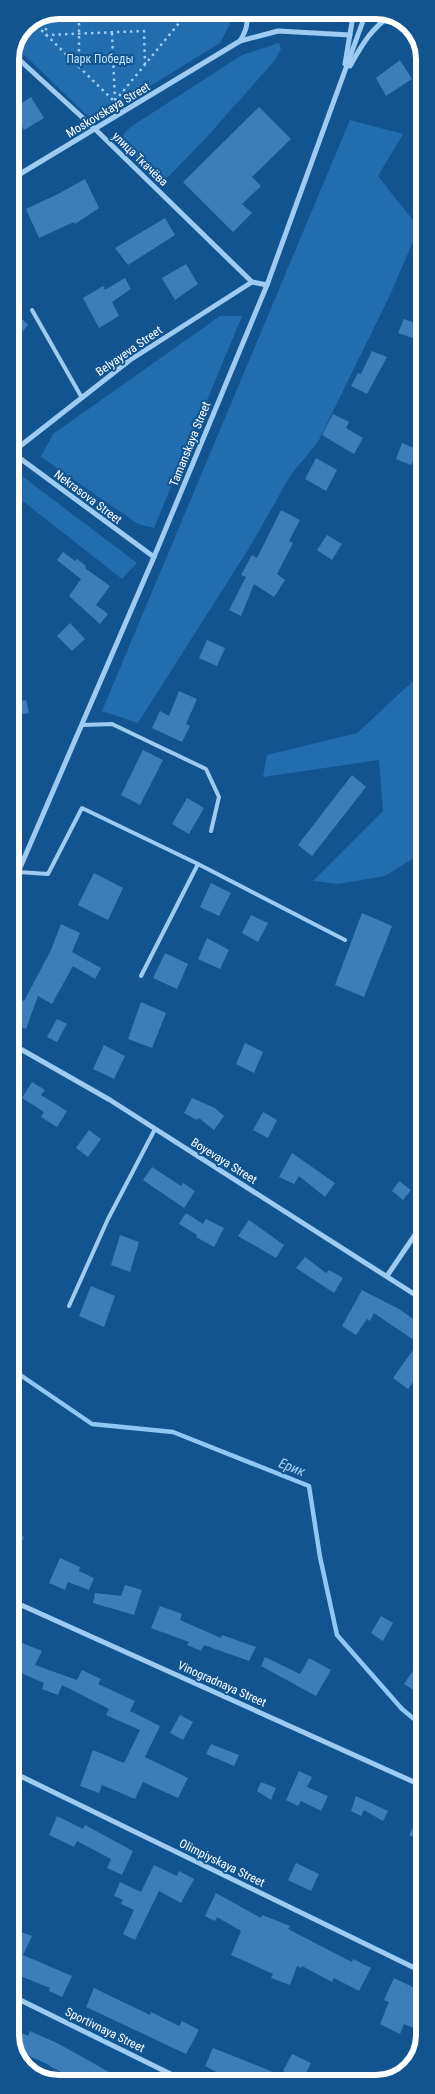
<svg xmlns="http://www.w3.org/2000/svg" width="435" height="2094" font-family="'Roboto Condensed',sans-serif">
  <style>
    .green { fill: #216dad }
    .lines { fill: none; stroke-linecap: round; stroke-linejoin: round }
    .stream { stroke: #8fc7f5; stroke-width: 4.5 }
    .building { fill: #3b7eb9 }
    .path { stroke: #9dcbf2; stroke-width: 2.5; stroke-dasharray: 2.5 4; stroke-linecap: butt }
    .service { stroke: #9dcbf2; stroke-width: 4 }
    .minor { stroke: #9dcbf2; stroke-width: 5 }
    .labels { text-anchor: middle; stroke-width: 4; stroke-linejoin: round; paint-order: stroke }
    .park-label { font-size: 12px; fill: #c4e3fd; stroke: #125490 }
    .street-label { font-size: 12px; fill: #fff; stroke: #125490 }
    .water-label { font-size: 14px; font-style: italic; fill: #a9d5f9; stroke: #125490 }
    .rim { fill: none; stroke: #fff; stroke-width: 6 }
  </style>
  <rect width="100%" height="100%" fill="#125490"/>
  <!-- green -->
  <g class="green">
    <polygon points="59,10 229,10 234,16 220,43 126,101 95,123 15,46 24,24"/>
    <polygon points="257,10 332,10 330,15 260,18"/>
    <path d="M 279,43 L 281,49 L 275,60 L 206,138 L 168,177 L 161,179 C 146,170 128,151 123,134 L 132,126 L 242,55 Z"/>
    <polygon points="350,120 403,134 378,176 419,228 390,295 318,442 290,476 251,545 138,723 102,711"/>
    <polygon points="220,316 242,316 154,528 138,524 41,457 53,434"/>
    <polygon points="18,473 137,563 122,579 10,491"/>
    <polygon points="425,670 425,851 385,876 338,884 313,881 383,811 379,760 263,777 267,755 357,733"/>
  </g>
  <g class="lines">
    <!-- stream -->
    <polyline class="stream" points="10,1368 92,1424 173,1432 309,1486 320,1557 337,1635 402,1709 425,1728"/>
  </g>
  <!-- building -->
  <g class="building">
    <polygon points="400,60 412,79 386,96 376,78"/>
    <polygon points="31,97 44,118 24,130 12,109"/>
    <polygon points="259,107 291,139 252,177 261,186 242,204 252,213 233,232 183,182"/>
    <polygon points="85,179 99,208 75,224 74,222 39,238 26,209 58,194"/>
    <polygon points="165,218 175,235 128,265 115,248"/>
    <polygon points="186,264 198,284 175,300 162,278"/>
    <polygon points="125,278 131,289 112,302 119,316 99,328 83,298 103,286 105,290"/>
    <polygon points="17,314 28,325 17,338 10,332 10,322"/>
    <polygon points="404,319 418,324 413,338 398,333"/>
    <polygon points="372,351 387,357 367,394 351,386 358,373 361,374"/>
    <polygon points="333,414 349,422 346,428 363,438 354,454 322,435"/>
    <polygon points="402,443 419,450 411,465 396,459"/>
    <polygon points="316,458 337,470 326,491 305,479"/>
    <polygon points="281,510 300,520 289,541 293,543 277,574 285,580 274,597 254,584 241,616 229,610 246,577 241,575 252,555 257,558"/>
    <polygon points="327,535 342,544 332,560 317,550"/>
    <polygon points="63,552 75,561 77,559 86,566 85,568 110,586 96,605 108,614 100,624 69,596 81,579 57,560"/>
    <polygon points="70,623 85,639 72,651 57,636"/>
    <polygon points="207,640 225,648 217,666 199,658"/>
    <polygon points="179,691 197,699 186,724 190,726 182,742 152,728 160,711 169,716"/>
    <polygon points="26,700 29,713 10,716 10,703"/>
    <polygon points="143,750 163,760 140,805 121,795"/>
    <polygon points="352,775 366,787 312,856 298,845"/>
    <polygon points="187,798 204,808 189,834 172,824"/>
    <polygon points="94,873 123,888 108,920 78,905"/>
    <polygon points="211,883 231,893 219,916 200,907"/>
    <polygon points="362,913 392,926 364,997 335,985"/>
    <polygon points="251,915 268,923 258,942 242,933"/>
    <polygon points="61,924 80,933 72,952 101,968 95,979 73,966 52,1004 38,996 26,1029 10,1023 10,995 24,1001 51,950"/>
    <polygon points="207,938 229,950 220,969 198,959"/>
    <polygon points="165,953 188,964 177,989 153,978"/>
    <polygon points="141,1002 166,1013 152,1048 128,1039"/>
    <polygon points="57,1019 67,1024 57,1042 47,1037"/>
    <polygon points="245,1043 263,1052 254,1073 236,1064"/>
    <polygon points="104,1045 125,1056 114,1079 93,1069"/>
    <polygon points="32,1082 45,1090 41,1095 67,1111 57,1127 41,1117 44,1112 22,1098"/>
    <polygon points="192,1098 215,1108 224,1116 214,1130 199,1118 197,1120 184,1113"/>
    <polygon points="263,1112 277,1120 268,1138 253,1130"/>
    <polygon points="89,1130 101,1139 88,1157 76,1148"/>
    <polygon points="292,1153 335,1183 325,1197 299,1176 294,1184 279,1177"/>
    <polygon points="152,1167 181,1186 183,1183 195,1191 184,1208 143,1180"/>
    <polygon points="399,1181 411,1190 403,1200 392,1191"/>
    <polygon points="186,1213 203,1224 206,1219 224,1228 214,1247 196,1237 197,1235 179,1224"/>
    <polygon points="249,1220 284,1245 276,1258 238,1236"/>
    <polygon points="120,1235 139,1242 130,1272 111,1265"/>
    <polygon points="305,1257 326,1273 329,1270 343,1278 334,1293 296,1268"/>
    <polygon points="91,1286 115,1296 104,1327 79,1316"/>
    <polygon points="362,1290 399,1309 425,1327 425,1366 408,1389 393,1378 418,1343 374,1313 370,1321 367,1319 356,1335 342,1326"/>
    <polygon points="10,1530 24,1537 10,1566"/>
    <polygon points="60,1558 80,1567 79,1571 94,1578 89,1590 68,1582 65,1590 49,1583"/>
    <polygon points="125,1585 142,1590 134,1615 93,1603 95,1593 121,1596"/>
    <polygon points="160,1606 182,1614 180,1620 221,1638 222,1635 256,1647 249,1661 204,1645 201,1651 187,1645 189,1642 151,1628"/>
    <polygon points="381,1616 393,1623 383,1641 371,1633"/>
    <polygon points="10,1638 42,1651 35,1665 77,1680 82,1670 101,1679 98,1684 135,1701 130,1711 160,1726 145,1757 188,1778 178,1798 143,1782 135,1799 102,1785 99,1793 80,1786 93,1750 124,1763 140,1730 106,1715 109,1709 62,1685 58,1695 42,1689 44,1683 10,1668"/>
    <polygon points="425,1653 425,1686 420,1694 404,1684"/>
    <polygon points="265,1657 300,1674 309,1658 331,1670 316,1696 261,1666"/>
    <polygon points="180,1715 193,1722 183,1740 170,1733"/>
    <polygon points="211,1744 239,1755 234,1766 206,1754"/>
    <polygon points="299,1771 312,1777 307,1787 328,1796 321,1811 301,1801 298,1806 286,1800"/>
    <polygon points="261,1782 276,1788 271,1800 257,1791"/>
    <polygon points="356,1796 388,1811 383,1821 364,1810 361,1816 351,1811"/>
    <polygon points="425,1804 425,1831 420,1840 409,1835"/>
    <polygon points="57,1816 83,1829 85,1825 133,1851 122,1875 107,1868 111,1859 77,1841 74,1847 49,1835"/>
    <polygon points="296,1863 319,1874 311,1891 288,1880"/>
    <polygon points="154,1865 177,1876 179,1871 194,1879 181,1903 159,1891 135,1940 123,1934 134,1910 121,1904 123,1900 114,1896 120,1882 141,1892"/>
    <polygon points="216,1893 261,1918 262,1915 275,1920 290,1926 288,1929 352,1962 353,1959 371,1968 359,1991 334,1978 332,1982 302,1966 301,1968 297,1966 290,1985 271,1978 273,1974 231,1955 241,1931 217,1917 215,1921 205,1916"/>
    <polygon points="10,1928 32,1936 23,1955 72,1976 62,1997 49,1991 50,1988 10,1972"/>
    <polygon points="394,1978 425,1993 425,2033 404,2024 400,2034 380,2024 389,2002 384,2000"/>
    <polygon points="94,1988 150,2015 151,2012 179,2026 182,2021 199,2030 186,2054 86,2007"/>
    <polygon points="10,2027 28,2036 30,2031 59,2044 109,2072 104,2084 80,2084 47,2064 14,2049 10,2042"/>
    <polygon points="213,2048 266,2069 298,2084 243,2084 224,2076 205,2066"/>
    <polygon points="292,2054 311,2063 302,2081 283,2071"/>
  </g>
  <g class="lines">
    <!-- path -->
    <g class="path">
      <polyline points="79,10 79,66"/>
      <polyline points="46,15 46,35 144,31 145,64"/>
      <polyline points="32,21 118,105"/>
      <polyline points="112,33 115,100"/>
      <polyline points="115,101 184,17 175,10"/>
    </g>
    <!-- service -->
    <g class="service">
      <polyline points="32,310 82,398"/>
      <polyline points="82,725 112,724 206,769 219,797 211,831"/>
      <polyline points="198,864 345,940"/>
      <polyline points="18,872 48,874 82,808 198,864 141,976"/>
      <polyline points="69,1306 108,1219 155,1129"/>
    </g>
    <!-- minor -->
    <g class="minor">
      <polyline points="240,41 278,31 350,35"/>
      <polyline points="12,53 95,129 252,282"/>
      <polyline points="345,64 354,10"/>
      <path d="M 350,66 C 362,45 371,28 392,15"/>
      <path d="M 10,180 L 240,41 C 246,31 250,21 244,10"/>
      <polyline points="10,451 154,557"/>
      <polyline points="10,454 130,360 252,282 267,285"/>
      <polyline points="10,891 154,557 267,285 367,10"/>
      <polyline points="10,1043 110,1100 425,1301"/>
      <polyline points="387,1276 425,1220"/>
      <polyline points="10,1600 425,1787"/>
      <polyline points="10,1771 425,1973"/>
      <polyline points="10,1995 191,2084"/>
    </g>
  </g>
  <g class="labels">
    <!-- park labels -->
    <g class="park-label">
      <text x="100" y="63">Парк Победы</text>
    </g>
    <!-- street labels -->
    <g class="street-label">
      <text transform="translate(108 110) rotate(-31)" y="4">Moskovskaya Street</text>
      <text transform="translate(140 159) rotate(44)" y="4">улица Ткачёва</text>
      <text transform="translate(129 351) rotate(-35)" y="4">Belyayeva Street</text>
      <text transform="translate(190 444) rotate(-68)" y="4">Tamanskaya Street</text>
      <text transform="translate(88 497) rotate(37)" y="4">Nekrasova Street</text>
      <text transform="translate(224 1161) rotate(32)" y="4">Boyevaya Street</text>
      <text transform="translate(222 1684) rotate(24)" y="4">Vinogradnaya Street</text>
      <text transform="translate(222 1863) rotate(26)" y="4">Olimpiyskaya Street</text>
      <text transform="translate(105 2030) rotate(26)" y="4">Sportivnaya Street</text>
    </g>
    <!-- water labels -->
    <g class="water-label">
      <text transform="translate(292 1467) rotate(21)" y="5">Ерик</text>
    </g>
  </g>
  <!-- crop -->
  <path d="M0 0H435V2094H0ZM59 19H376A40 40 0 0 1 416 59V2035A40 40 0 0 1 376 2075H59A40 40 0 0 1 19 2035V59A40 40 0 0 1 59 19Z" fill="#125490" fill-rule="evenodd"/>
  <path class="rim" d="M59 19H376A40 40 0 0 1 416 59V2035A40 40 0 0 1 376 2075H59A40 40 0 0 1 19 2035V59A40 40 0 0 1 59 19Z"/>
</svg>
